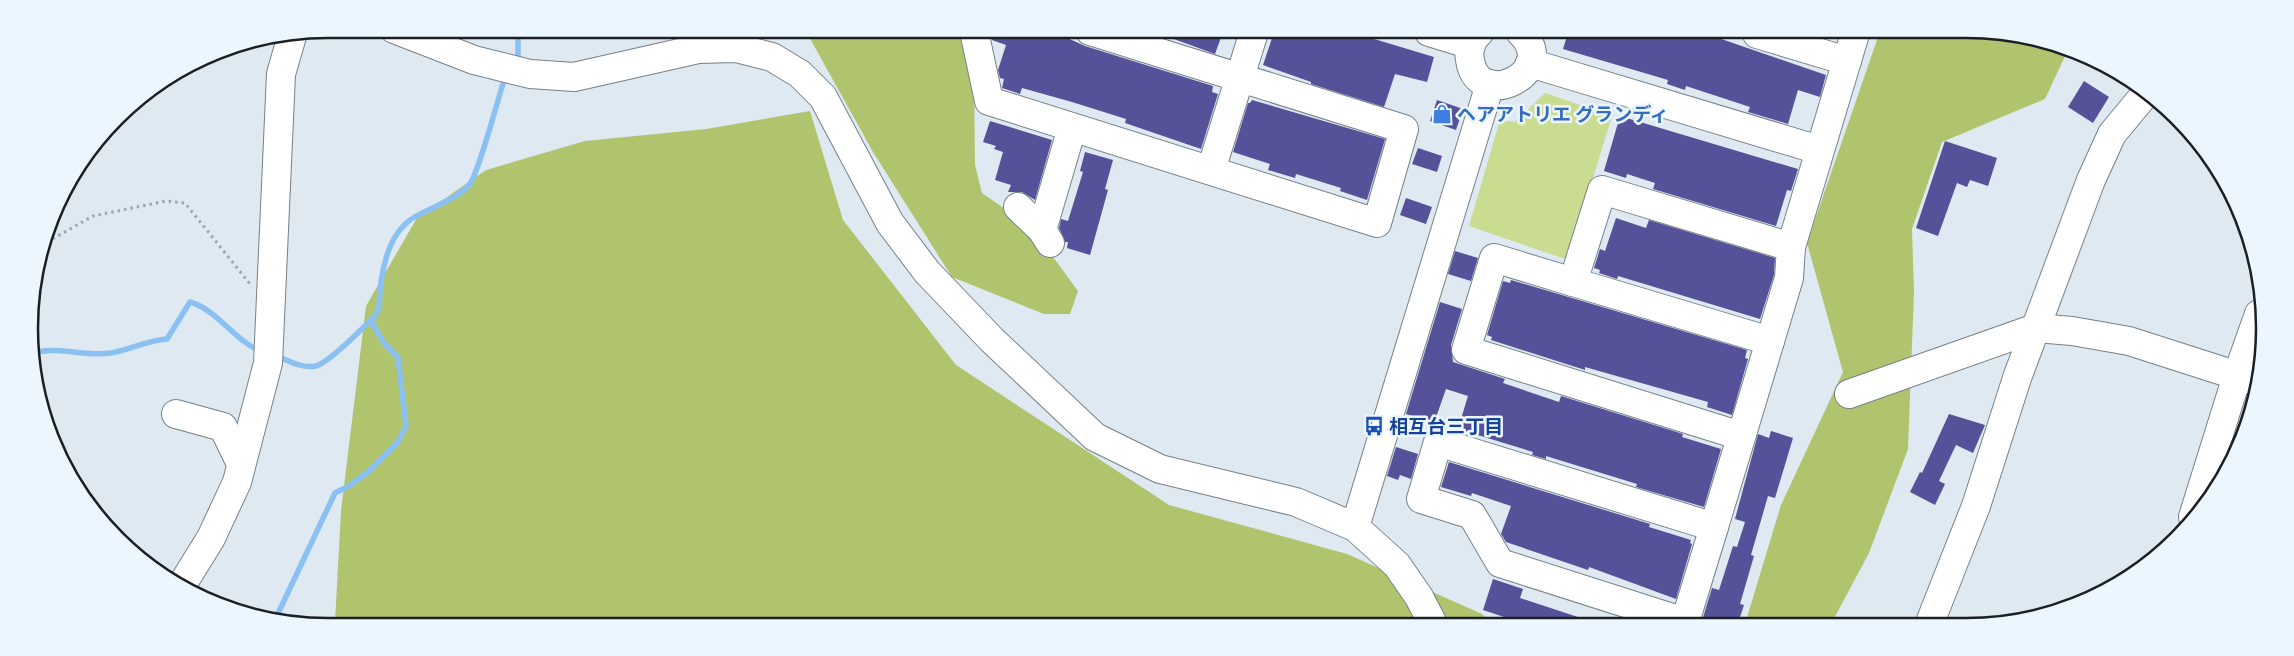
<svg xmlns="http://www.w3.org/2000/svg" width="2294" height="656" font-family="'Titillium Web','Noto Sans JP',sans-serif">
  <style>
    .green { fill: #c9dc8f }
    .forest { fill: #b0c46d }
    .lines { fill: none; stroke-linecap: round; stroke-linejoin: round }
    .stream { stroke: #8bc0f3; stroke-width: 5.5 }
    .building { fill: #55529a }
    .minor-casing { stroke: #778088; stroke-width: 30 }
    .path { stroke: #9ca5ac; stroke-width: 3; stroke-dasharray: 2.5 4; stroke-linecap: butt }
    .minor { stroke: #fff; stroke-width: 28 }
    .labels { text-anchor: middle; stroke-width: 5; stroke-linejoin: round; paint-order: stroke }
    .shop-label { font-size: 19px; font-weight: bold; fill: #366cbe; stroke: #ecf6ff; text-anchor: start }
    .transit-label { font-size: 19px; font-weight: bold; fill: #164399; stroke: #ecf6ff; text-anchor: start }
    .rim { fill: none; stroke: #1c1f23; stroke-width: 2.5 }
  </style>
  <rect width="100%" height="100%" fill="#dee9f2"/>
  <!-- green -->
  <polygon class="green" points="1545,93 1612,116 1568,260 1469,226 1500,120 1515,122"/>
  <!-- forest -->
  <g class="forest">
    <polygon points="774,30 963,31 974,76 975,165 982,193 1031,227 1078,291 1070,314 1044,314 952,277 873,152 808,35"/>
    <polygon points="1879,34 2024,34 2067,52 2045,99 1942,142 1912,229 1914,292 1908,449 1869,553 1831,624 1745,624 1781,505 1843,372 1807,243"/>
    <polygon points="810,111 843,220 956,365 1169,505 1347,554 1482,614 1492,624 335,622 341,511 366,306 417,218 486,170 585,141 706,129"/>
  </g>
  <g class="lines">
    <!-- stream -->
    <g class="stream">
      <polyline points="518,57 518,38 525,29"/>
      <path d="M 34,353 C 59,346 86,357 111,353 C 131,350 147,340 167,339 L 190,302 C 218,310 234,341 261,351"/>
      <path d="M 275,355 C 286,360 303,369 316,366 C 329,363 364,327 375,316 L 379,307 C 380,278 386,235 413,218 C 431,207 454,201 469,185 C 478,175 497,102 503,84"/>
      <polyline points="274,622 335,493 349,486 369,471 397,443 406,426 398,358 384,343 371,321"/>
    </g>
  </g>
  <!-- building -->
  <g class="building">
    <polygon points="990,31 1052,31 1085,46 1213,86 1212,92 1218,94 1201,149 1125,123 1126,119 1072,102 1022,88 1020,94 1002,88 1004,79 1000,78 998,70 1006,45 992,40"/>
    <polygon points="1160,32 1223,32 1215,54 1160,34"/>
    <polygon points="1274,32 1351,32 1434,57 1427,82 1395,74 1384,107 1311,84 1311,82 1263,65"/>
    <polygon points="1568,33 1704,33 1826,75 1820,97 1798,90 1788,124 1748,112 1750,107 1686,86 1685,90 1667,84 1668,80 1563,49"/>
    <polygon points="2084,81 2109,97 2093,123 2068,107"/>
    <polygon points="1252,100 1385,139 1367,200 1340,191 1341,188 1296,174 1295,178 1268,170 1270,164 1233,152 1248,103 1250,103"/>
    <polygon points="1437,100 1463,109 1456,130 1430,121"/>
    <polygon points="1620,116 1798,169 1791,191 1787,190 1776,226 1653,189 1655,183 1627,174 1626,178 1604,171"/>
    <polygon points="990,121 1052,140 1035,200 1022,192 1008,192 1011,185 995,180 1003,152 994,149 996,146 983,142"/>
    <polygon points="1945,141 1997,158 1988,186 1970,180 1967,187 1957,183 1938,236 1916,228"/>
    <polygon points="1418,148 1442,156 1437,172 1412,164"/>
    <polygon points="1085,152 1113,160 1105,189 1108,190 1090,255 1067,248 1068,242 1065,242 1059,228 1061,219 1068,221 1083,172 1080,171"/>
    <polygon points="1406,198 1432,207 1426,224 1400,215"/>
    <polygon points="1616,218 1646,228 1649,220 1775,258 1774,275 1760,319 1618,276 1617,279 1599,273 1600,270 1594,268 1600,249 1605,251"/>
    <polygon points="1455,251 1478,258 1471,281 1448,274"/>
    <polygon points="1511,280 1747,350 1745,358 1748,359 1732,415 1707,407 1708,402 1585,367 1585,370 1491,340 1492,337 1487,335 1503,281 1510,283"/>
    <polygon points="1440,302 1462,309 1451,345 1453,362 1505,379 1503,383 1559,402 1561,396 1683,434 1682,437 1721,449 1704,507 1636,487 1637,484 1546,456 1546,459 1532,455 1533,452 1458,429 1468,396 1446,389 1434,423 1406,414"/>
    <polygon points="1949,414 1985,425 1973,453 1956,445 1939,481 1945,484 1935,505 1910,492 1920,472 1922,473"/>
    <polygon points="1771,431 1793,438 1775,498 1768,496 1751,555 1754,556 1740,604 1744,605 1739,620 1730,618 1728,624 1701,624 1712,588 1719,590 1733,546 1737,547 1745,522 1735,519 1758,434 1769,438"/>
    <polygon points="1396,447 1418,454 1411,479 1400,475 1398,480 1387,476"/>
    <polygon points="1449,462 1650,524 1649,527 1691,540 1690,543 1692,544 1676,599 1589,567 1588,570 1506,542 1501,534 1511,506 1472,493 1471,496 1441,487"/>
    <polygon points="1493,579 1523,589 1520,598 1590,621 1589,624 1525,624 1483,610"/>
  </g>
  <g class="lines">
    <defs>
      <g id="minor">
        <polyline points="394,29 474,60 530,74 574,77 698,49 736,48 772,57 800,74 823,97 890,223 927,272 992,340 1095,437 1160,469 1296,502 1355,527 1397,565 1419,597 1433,624"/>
        <polyline points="974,31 989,101 1377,223 1404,129 1090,31"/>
        <polyline points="1429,32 1471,45"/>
        <path d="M 1479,33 C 1471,40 1468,50 1470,60 C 1478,113 1561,72 1521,33"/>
        <polyline points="1757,34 1847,61"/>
        <polyline points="1530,63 1819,150"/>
        <polyline points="1211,170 1254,32"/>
        <polyline points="1018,207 1042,230 1050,243"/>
        <polyline points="1042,230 1072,128"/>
        <polyline points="1573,282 1770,341"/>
        <polyline points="1849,394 2036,328 2072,331 2129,341 2260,383"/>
        <polyline points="176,414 223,427 241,464"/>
        <polyline points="1741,436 1466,350 1494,258 1573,282 1602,190 1791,247"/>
        <polygon points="1438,442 1714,527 1685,622 1500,563 1472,515 1421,499"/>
        <polyline points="2193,517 2237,376 2259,314"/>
        <polyline points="1355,527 1490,84"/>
        <polyline points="1714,527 1789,278 1791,247 1855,34"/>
        <polyline points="180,588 211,538 237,482 268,363 281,74 292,36"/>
        <polyline points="1929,625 1976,506 2017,378 2091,180 2112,134 2146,93"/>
      </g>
    </defs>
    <!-- minor casing -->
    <use href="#minor" class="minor-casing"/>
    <!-- path -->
    <polyline class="path" points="47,242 93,216 166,201 185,203 250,284"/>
    <!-- minor -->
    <use href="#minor" class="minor"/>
  </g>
  <!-- icons -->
  <defs>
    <symbol id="shop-bare" viewBox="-9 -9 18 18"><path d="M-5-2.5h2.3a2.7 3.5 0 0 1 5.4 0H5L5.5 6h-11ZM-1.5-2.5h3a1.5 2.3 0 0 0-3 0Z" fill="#3f7fe0" stroke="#ecf6ff" stroke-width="2.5" paint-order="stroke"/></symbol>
    <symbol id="bus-bare" viewBox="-9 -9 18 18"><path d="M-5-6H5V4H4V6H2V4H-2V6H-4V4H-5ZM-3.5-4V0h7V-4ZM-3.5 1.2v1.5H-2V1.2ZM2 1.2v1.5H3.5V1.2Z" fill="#1a4fb4" stroke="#ecf6ff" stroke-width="2.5" paint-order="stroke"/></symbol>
  </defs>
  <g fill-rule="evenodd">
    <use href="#shop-bare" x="1428" y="100" width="28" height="28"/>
    <use href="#bus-bare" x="1360" y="412" width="28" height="28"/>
  </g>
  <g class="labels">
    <!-- shop labels -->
    <g class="shop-label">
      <text x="1457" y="121">ヘアアトリエ グランディ</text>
    </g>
    <!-- transit labels -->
    <g class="transit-label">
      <text x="1389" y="433">相互台三丁目</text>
    </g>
  </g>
  <!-- crop -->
  <path d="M0 0H2294V656H0ZM328 38H1966A290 290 0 0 1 2256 328V328A290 290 0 0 1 1966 618H328A290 290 0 0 1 38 328V328A290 290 0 0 1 328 38Z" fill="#ecf6ff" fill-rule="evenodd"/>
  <path class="rim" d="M328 38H1966A290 290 0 0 1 2256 328V328A290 290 0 0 1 1966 618H328A290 290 0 0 1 38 328V328A290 290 0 0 1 328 38Z"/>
</svg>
